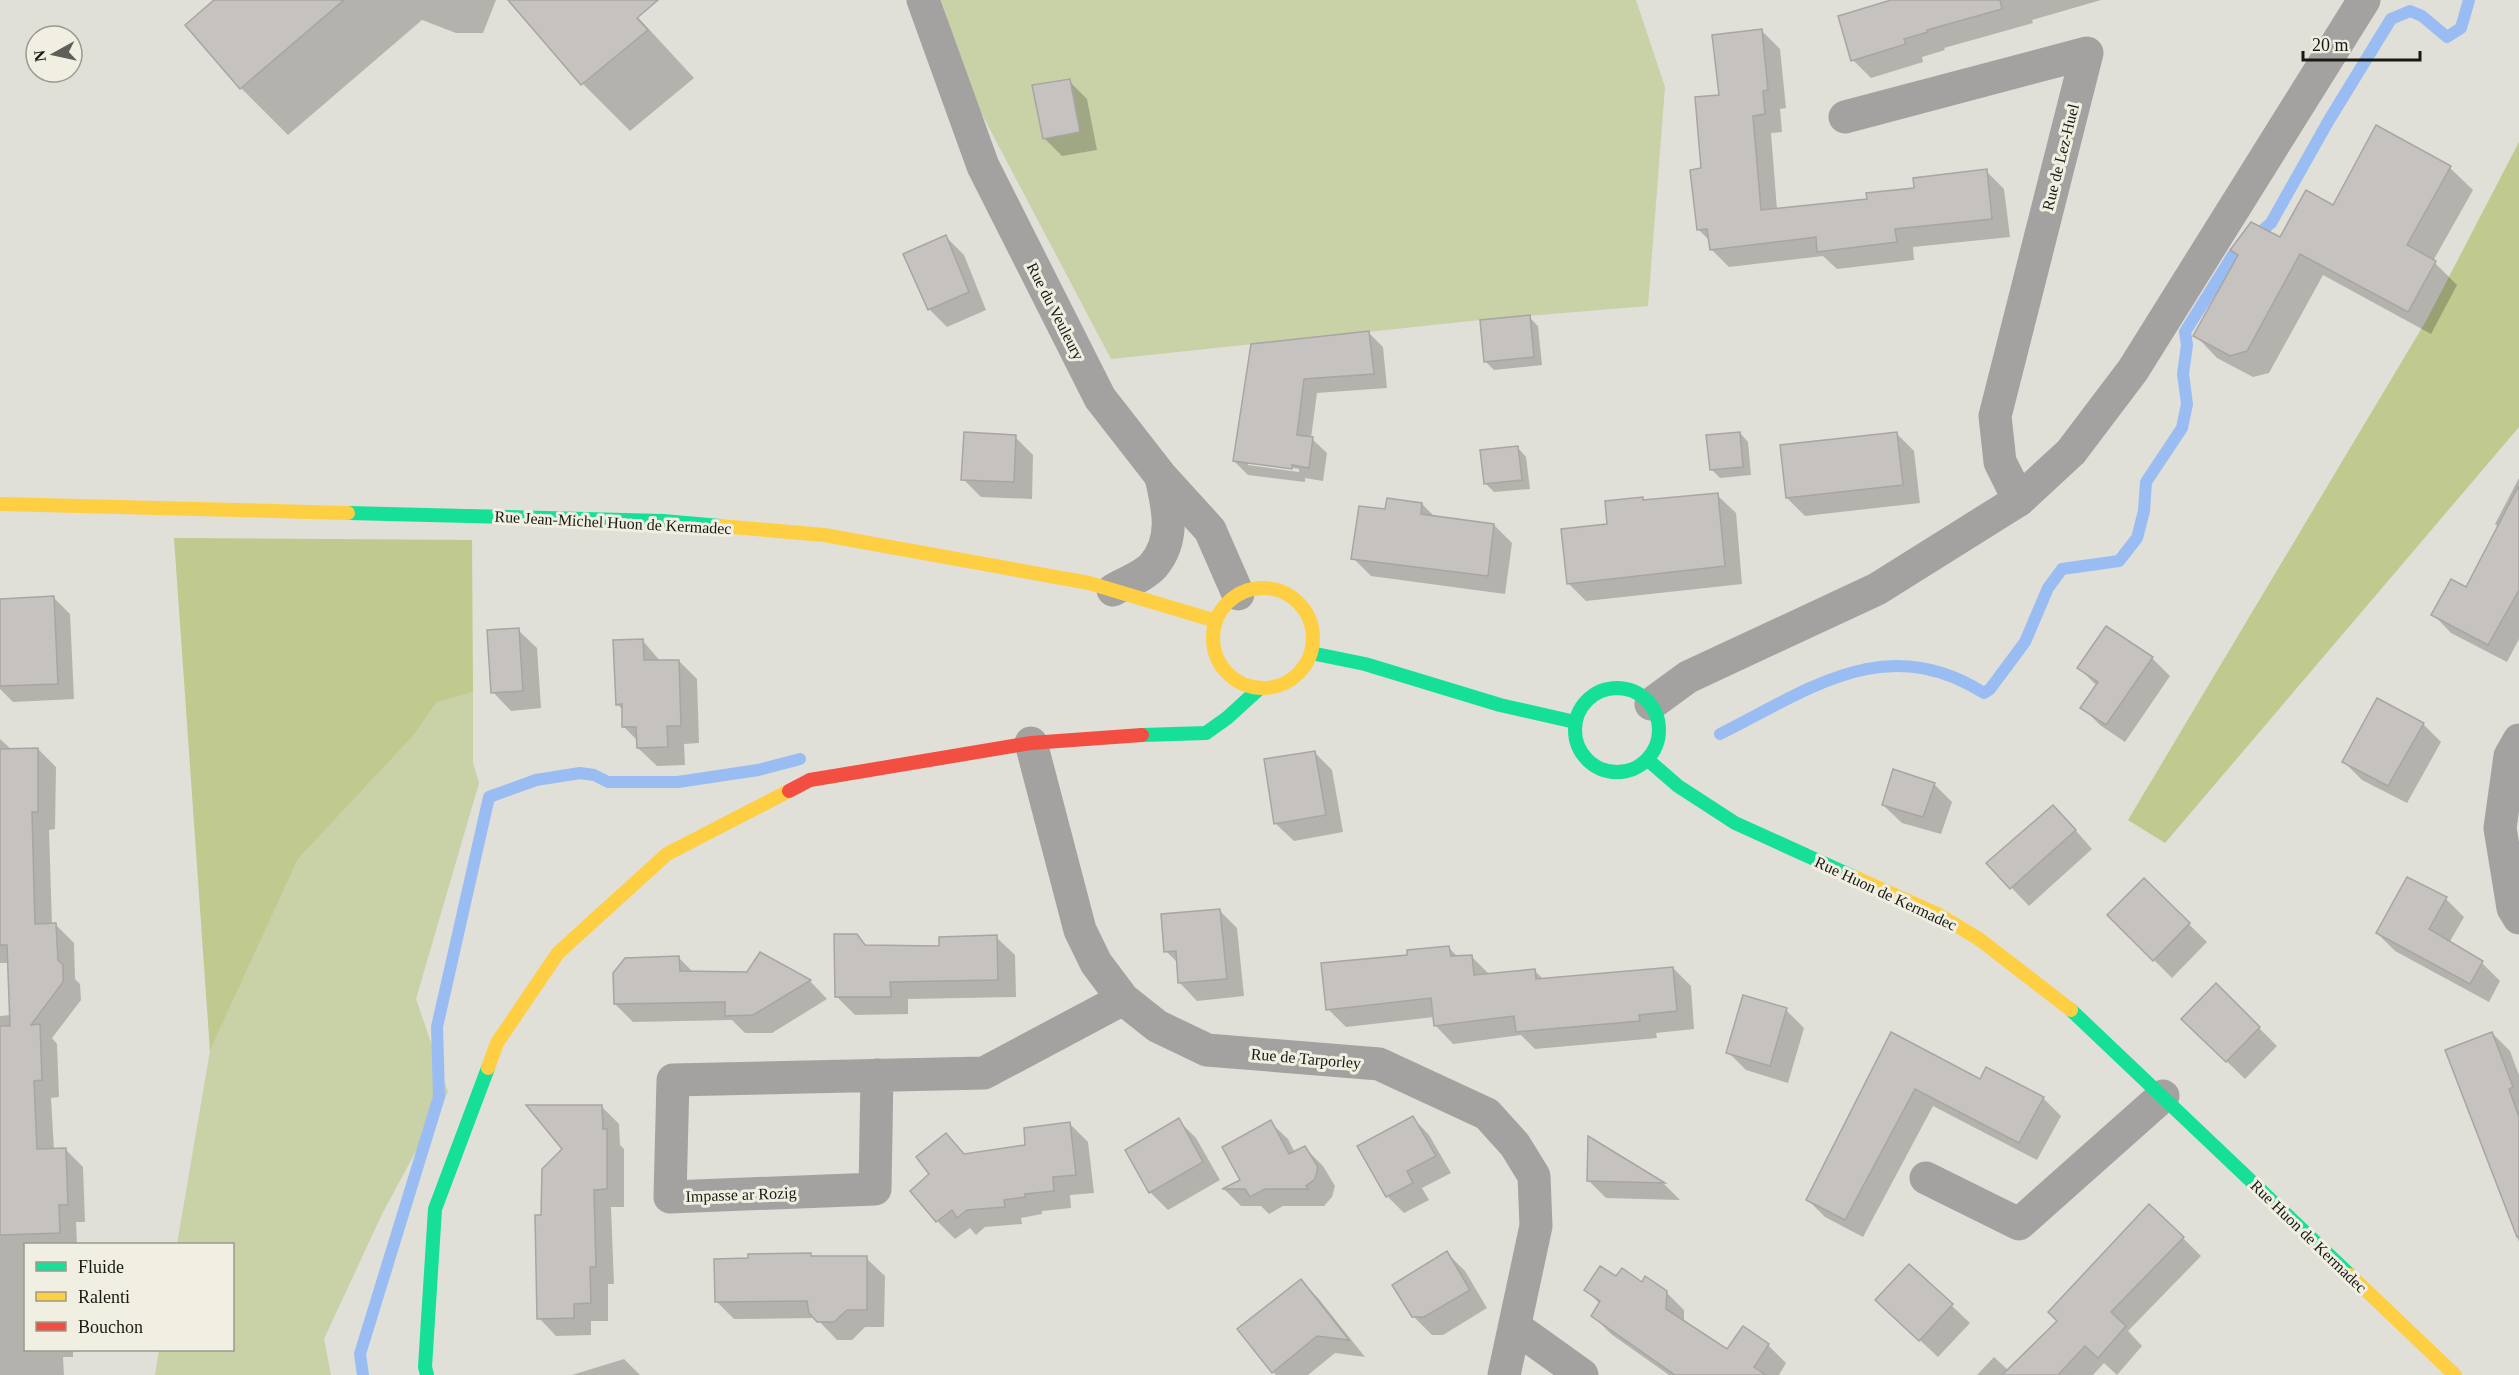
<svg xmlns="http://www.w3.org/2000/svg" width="2519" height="1375" font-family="'Times New Roman',serif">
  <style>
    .green { fill: #c9d1a7 }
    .forest { fill: #c0c98e }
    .shadow { fill: #0003; fill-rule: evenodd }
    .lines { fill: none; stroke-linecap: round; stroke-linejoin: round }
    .stream { stroke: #99bdf2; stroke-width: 12 }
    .building { fill: #c5c2bf; stroke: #a8a5a2; stroke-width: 1.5 }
    .street { stroke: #a4a2a0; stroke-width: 33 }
    .fast { stroke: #16e098; stroke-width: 14 }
    .slow { stroke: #ffcf43; stroke-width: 14 }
    .jam { stroke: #f24e42; stroke-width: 14 }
    .labels { text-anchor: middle; stroke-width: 6; stroke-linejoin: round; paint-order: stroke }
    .street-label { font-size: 16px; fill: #1a1a15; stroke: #f1efe1 }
  </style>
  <rect width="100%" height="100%" fill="#e0dfd8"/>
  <!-- green -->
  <g class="green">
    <polygon points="941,0 1636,0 1665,87 1648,306 1480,320 1111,359 976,103"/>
    <polygon points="473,692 473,763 479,783 416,999 448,1092 382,1214 324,1339 331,1375 155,1375 159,1350 232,1350 232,1244 177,1244 210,1051 298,859 414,735 438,701"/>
  </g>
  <!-- forest -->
  <g class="forest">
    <polygon points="2519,142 2519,427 2165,843 2128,820 2426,321"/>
    <polygon points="174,538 472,540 473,692 437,702 414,735 298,859 210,1051"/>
  </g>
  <!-- shadow -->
  <g class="shadow">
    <polygon points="217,0 496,0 483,33 456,33 422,20 288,135 241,88"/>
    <polygon points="510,0 622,0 694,78 630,131 583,84"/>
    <polygon points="1897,0 2101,0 2032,20 2033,23 1944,48 1945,50 1922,57 1923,62 1871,78 1853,60"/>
    <polygon points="1762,31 1780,49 1786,108 1780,109 1782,132 1771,133 1777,210 1868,200 1986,171 2004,189 2010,237 1913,247 1914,260 1837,269 1823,256 1729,267 1711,249 1710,241 1698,229 1703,170 1720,97"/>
    <polygon points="1069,81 1087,99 1097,150 1062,156 1044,138"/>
    <polygon points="2376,127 2450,168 2473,190 2433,261 2457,285 2431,334 2323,275 2269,373 2253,377 2217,358 2195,335 2238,257 2232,250 2281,239 2333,207"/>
    <polygon points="946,237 964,255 986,310 947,327 929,309"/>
    <polygon points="1529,317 1538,326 1542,365 1494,370 1485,361"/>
    <path d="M 1369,333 L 1383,347 L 1387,388 L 1317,393 L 1311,438 L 1327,453 L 1323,481 L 1305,478 L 1305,482 L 1248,475 L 1234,461 L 1252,345 ZM 1248,462 L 1299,469 L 1299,472 L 1248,465 Z"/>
    <polygon points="1740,433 1748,442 1751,475 1720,478 1711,469"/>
    <polygon points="1896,433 1914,451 1920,503 1805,516 1787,498"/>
    <polygon points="1015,437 1033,455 1032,499 981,497 963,479"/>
    <polygon points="1518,448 1526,457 1530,489 1494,492 1485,483"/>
    <polygon points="2519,478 2519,639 2507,662 2451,633 2433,614 2466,590 2499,527 2495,524"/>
    <polygon points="1717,495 1736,513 1742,584 1586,601 1568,583 1609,526 1642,499 1645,502"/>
    <polygon points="1422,504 1435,517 1494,525 1512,543 1505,594 1371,576 1353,558 1386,511"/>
    <polygon points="54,598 70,614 74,699 13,702 0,689 0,600"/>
    <polygon points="518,630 537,648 541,708 511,711 493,692"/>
    <polygon points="643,641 661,662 679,661 697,679 699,743 684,744 685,765 657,766 638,748 638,741 624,727 623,710 617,704"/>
    <polygon points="2152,658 2170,676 2125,742 2100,725 2082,707 2097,686 2078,667"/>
    <polygon points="2423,724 2441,742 2407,803 2362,780 2344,762"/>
    <polygon points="0,739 12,750 38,749 56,767 55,829 49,830 52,925 56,925 74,943 75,979 80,984 81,1000 52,1038 57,1044 59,1097 51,1098 54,1150 66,1150 83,1167 85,1222 76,1222 77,1244 26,1244 26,1350 73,1350 73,1357 63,1357 64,1375 0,1375 0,1016 11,1015 9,963 0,963"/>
    <polygon points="1314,752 1332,770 1343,832 1294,841 1275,823"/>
    <polygon points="1934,784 1952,802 1941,834 1902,823 1883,805"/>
    <polygon points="2071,825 2092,849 2029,906 1988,863"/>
    <polygon points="2408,879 2446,899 2464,917 2449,943 2482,963 2500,981 2489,1002 2395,951 2377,933"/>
    <polygon points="2144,880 2207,942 2172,978 2109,915"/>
    <polygon points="1219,910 1237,928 1244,996 1197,1001 1180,983 1178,963 1166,951"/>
    <polygon points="856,936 866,946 941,948 996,937 1015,955 1016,997 908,999 908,1014 855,1015 837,997"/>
    <polygon points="1448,947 1459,958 1472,957 1490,975 1534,970 1543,979 1673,968 1691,986 1694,1029 1656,1033 1657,1038 1535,1049 1521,1035 1453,1044 1435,1025 1434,1017 1346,1027 1328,1009 1408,956"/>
    <polygon points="761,954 810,981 827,999 772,1033 745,1033 732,1020 633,1022 615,1004 679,958 694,973 748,973"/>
    <polygon points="2216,985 2277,1046 2245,1079 2183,1019"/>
    <polygon points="1786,1010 1804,1028 1788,1083 1746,1070 1728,1052"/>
    <polygon points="2492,1033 2510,1051 2519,1075 2519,1242 2447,1051"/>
    <polygon points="1891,1034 1981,1081 2043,1098 2061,1116 2037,1160 1933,1106 1863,1237 1825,1217 1808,1200"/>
    <polygon points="601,1106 619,1124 620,1145 624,1149 624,1207 611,1207 614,1284 608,1284 608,1321 591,1321 591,1335 556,1336 539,1318 542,1216 564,1149"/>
    <polygon points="1413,1118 1429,1135 1451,1173 1422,1188 1429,1200 1404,1213 1387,1196"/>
    <polygon points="1178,1120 1196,1138 1220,1180 1168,1210 1150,1192"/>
    <polygon points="1270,1122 1288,1139 1295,1153 1305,1148 1323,1166 1335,1186 1332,1197 1324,1206 1283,1206 1269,1214 1261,1206 1241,1206 1224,1189 1242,1180"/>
    <polygon points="1070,1124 1088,1142 1094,1193 1070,1195 1071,1208 1042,1211 1042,1214 1021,1218 1022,1224 985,1227 976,1235 970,1228 955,1239 937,1221 931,1174 946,1135 966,1155 1027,1146"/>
    <polygon points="1589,1139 1664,1184 1680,1200 1606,1198 1588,1180"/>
    <polygon points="2183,1238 2201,1256 2128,1331 2142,1346 2117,1375 2104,1363 2093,1375 1977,1375 1994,1357 2008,1370"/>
    <polygon points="1447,1253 1465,1271 1487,1308 1443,1335 1432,1335 1413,1316"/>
    <polygon points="810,1255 814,1258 866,1258 885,1276 884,1327 865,1327 852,1340 837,1340 816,1318 734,1319 716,1301 750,1260"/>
    <polygon points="1617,1278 1666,1292 1684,1310 1684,1323 1727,1351 1743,1328 1768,1345 1786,1363 1779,1375 1669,1375 1611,1334 1593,1316 1600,1304 1586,1290"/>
    <polygon points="1301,1281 1318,1298 1365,1357 1335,1353 1308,1375 1276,1375 1273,1372"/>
    <polygon points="1951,1305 1970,1323 1938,1357 1896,1318"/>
    <polygon points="624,1359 640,1375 572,1375"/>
  </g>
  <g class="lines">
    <!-- stream -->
    <g class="stream">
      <path d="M 1720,734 C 1810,689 1886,631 1984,693 L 1990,689 L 2025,642 L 2048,588 L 2062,569 L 2119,561 L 2137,538 L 2144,511 L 2146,482 L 2182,428 L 2187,404 L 2183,374 L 2187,345 L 2185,332 L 2233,255 L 2271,223 L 2329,120 L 2391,19 L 2410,11 L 2422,16 L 2447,37 L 2461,28 L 2469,0"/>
      <polyline points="363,1375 360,1354 439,1097 437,1027 489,797 536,780 580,773 594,775 608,782 678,782 758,770 800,759"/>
    </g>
  </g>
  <!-- building -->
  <g class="building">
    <polygon points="214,0 344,0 240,89 185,25"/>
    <polygon points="508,0 658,0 637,18 648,30 581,85"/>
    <polygon points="1891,0 2000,0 2002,9 1927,30 1928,32 1904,39 1906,44 1851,61 1838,16"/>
    <polygon points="1762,29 1768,90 1763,91 1765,114 1753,116 1761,210 1867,199 1866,193 1914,188 1913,178 1987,169 1992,219 1895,229 1897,242 1817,252 1816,237 1710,250 1707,229 1697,230 1690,170 1701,168 1695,97 1719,95 1712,35"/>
    <polygon points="1070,79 1080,132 1043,139 1032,85"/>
    <polygon points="2376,125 2451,166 2407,245 2436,261 2408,312 2300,254 2247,351 2230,356 2193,336 2238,255 2230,250 2251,222 2280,237 2306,190 2333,205"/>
    <polygon points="946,235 969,292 928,310 903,254"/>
    <polygon points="1530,315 1534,357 1484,362 1480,320"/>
    <polygon points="1369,331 1374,374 1304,379 1297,435 1313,437 1309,468 1292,465 1292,469 1233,461 1251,344"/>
    <polygon points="964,432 1016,435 1014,482 961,480"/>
    <polygon points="1740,432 1743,467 1710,470 1706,435"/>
    <polygon points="1897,432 1903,485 1786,498 1780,445"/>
    <polygon points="1518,446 1522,480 1484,484 1480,450"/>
    <polygon points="2519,485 2519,590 2488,645 2431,615 2451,579 2466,587"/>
    <polygon points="1718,493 1725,566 1567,584 1561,529 1607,524 1605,501 1643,497 1643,500"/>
    <polygon points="1387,498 1422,503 1421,514 1494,524 1488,576 1351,559 1359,506 1385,509"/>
    <polygon points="54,596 58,684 0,686 0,599"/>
    <polygon points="2106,626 2153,657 2106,725 2080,708 2098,682 2077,668"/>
    <polygon points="519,628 523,691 491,693 487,630"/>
    <polygon points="643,639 644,660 679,660 681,726 667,726 668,747 637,748 636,727 622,727 622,704 616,705 613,640"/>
    <polygon points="2377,698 2424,723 2388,786 2342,762"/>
    <polygon points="38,748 38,812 32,812 35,924 56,923 58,960 63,965 63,982 31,1025 40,1024 42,1080 34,1081 37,1149 66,1148 68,1205 59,1205 60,1233 0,1235 0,1026 10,1026 7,945 0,945 0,749"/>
    <polygon points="1315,751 1326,815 1274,824 1264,759"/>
    <polygon points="1893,769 1935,783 1923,817 1882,805"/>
    <polygon points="2053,805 2076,830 2010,889 1986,863"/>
    <polygon points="2407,877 2447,897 2429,929 2483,961 2470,984 2376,933"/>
    <polygon points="2144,878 2190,923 2153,961 2107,915"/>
    <polygon points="1220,909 1227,979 1178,983 1176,951 1164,952 1161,914"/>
    <polygon points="834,934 857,934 865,945 939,946 939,937 997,935 998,980 890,982 891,997 835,997"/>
    <polygon points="1449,946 1451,956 1472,955 1474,975 1535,969 1536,979 1673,967 1677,1011 1639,1015 1640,1021 1516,1032 1514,1016 1434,1026 1431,998 1326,1010 1321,963 1407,955 1407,950"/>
    <polygon points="760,952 811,980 753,1015 725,1016 725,1002 614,1004 613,973 625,958 679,956 680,971 747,972"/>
    <polygon points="2216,983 2260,1027 2226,1062 2181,1019"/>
    <polygon points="1743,995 1787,1008 1770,1066 1726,1053"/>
    <polygon points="1891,1032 1980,1079 1986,1067 2044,1097 2019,1143 1915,1089 1845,1220 1806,1200"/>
    <polygon points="2492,1032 2513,1087 2509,1089 2519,1117 2519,1236 2517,1237 2445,1050"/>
    <polygon points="526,1105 602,1105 603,1129 607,1129 607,1189 594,1190 596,1267 590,1267 591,1303 574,1304 574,1318 537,1319 535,1215 541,1215 542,1169 562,1149"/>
    <polygon points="1413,1116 1436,1156 1407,1171 1413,1183 1386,1197 1357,1146"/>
    <polygon points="1179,1118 1203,1162 1149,1193 1125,1150"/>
    <polygon points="1271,1120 1289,1154 1305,1146 1318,1167 1315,1179 1306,1186 1308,1189 1265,1189 1250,1197 1245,1189 1222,1189 1240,1180 1222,1147"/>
    <polygon points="1070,1122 1076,1175 1053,1177 1054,1191 1025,1194 1025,1197 1004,1200 1005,1207 967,1210 957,1218 952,1210 936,1222 910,1191 929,1174 916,1157 946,1133 964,1154 1025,1145 1024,1128"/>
    <polygon points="1588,1136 1665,1183 1587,1181"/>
    <polygon points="2149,1204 2184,1237 2111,1312 2126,1326 2098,1358 2085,1346 2058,1375 2002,1375 2057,1321 2048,1312"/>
    <polygon points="1447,1251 1470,1290 1424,1317 1412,1317 1392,1285"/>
    <polygon points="811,1253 811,1256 867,1256 867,1310 847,1310 834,1322 817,1322 809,1313 807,1301 715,1302 714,1259 748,1258 748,1254"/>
    <polygon points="1909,1264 1953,1304 1919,1341 1875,1300"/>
    <polygon points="1600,1266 1616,1276 1622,1268 1642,1282 1645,1276 1667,1291 1666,1309 1727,1349 1743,1326 1769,1344 1754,1367 1766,1375 1675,1375 1591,1316 1600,1301 1584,1290"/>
    <polygon points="1301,1279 1349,1340 1317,1336 1272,1373 1237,1329"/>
  </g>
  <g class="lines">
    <!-- street -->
    <g class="street">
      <polyline points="923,0 983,166 1100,398 1160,475 1210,530 1238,594"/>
      <polyline points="1845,117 2087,53 1995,416 2000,462 2019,500"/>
      <path d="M 1113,590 C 1125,583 1144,576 1153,566 C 1176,539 1168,508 1161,477"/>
      <polyline points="1651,704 1688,677 1877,589 2019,500 2071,452 2133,370 2364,0"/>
      <polyline points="2519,740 2510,756 2500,828 2513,908 2519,918"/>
      <polyline points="1031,743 1080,930 1096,963 1123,999 1157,1026 1207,1050 1379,1064 1487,1114 1515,1145 1534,1176 1536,1226 1504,1375"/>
      <polyline points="877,1075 875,1189 670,1197 673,1080 984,1073 1123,999"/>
      <polyline points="1926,1178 2019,1224 2163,1096"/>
      <polyline points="1515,1327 1582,1375"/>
    </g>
    <!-- fast -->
    <g class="fast">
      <polyline points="348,513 663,521 720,526"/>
      <polyline points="1311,653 1365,664 1500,705 1575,722"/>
      <circle cx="1617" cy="730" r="42"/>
      <polyline points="1142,735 1206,733 1227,718 1260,688"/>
      <polyline points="1648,760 1678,786 1735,823 1854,877"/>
      <polyline points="2071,1010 2350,1275"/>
      <polyline points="427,1375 425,1367 435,1209 488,1068"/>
    </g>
    <!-- slow -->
    <g class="slow">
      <polyline points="0,504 348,513"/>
      <polyline points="720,526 824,535 1089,583 1216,621"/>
      <circle cx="1263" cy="638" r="50"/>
      <polyline points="1854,877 1939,915 1979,939 2071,1010"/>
      <polyline points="488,1068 497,1043 558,953 667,854 789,791"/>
      <polyline points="2350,1275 2455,1375"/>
    </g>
    <!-- jam -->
    <polyline class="jam" points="789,791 810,780 1031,743 1142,735"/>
  </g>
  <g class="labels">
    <!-- street labels -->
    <g class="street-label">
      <text transform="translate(2060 157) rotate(-76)" y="6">Rue de Lez-Huel</text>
      <text transform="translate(1056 311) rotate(63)" y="6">Rue du Veuleury</text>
      <text transform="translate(613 522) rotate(3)" y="6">Rue Jean-Michel Huon de Kermadec</text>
      <text transform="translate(1886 893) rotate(25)" y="6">Rue Huon de Kermadec</text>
      <text transform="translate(1306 1058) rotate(5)" y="6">Rue de Tarporley</text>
      <text transform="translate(741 1194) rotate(-2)" y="6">Impasse ar Rozig</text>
      <text transform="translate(2309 1236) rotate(44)" y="6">Rue Huon de Kermadec</text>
    </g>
  </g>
  <!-- legend -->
  <rect x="24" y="1243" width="210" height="108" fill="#f1efe1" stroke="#9b9a8f" stroke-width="1.5"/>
  <rect x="36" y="1262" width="30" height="9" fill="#16e098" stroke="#9b9a8f" stroke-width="1.5"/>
  <text x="78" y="1273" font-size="18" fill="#1a1a15">Fluide</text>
  <rect x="36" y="1292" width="30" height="9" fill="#ffcf43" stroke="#9b9a8f" stroke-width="1.5"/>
  <text x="78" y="1303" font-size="18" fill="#1a1a15">Ralenti</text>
  <rect x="36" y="1322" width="30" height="9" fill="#f24e42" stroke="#9b9a8f" stroke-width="1.5"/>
  <text x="78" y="1333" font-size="18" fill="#1a1a15">Bouchon</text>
  <!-- north arrow -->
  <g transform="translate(54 54) rotate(262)"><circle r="28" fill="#f1efe1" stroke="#9b9a8f" stroke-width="1.5"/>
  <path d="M0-4.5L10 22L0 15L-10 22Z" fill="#5f5f59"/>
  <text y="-9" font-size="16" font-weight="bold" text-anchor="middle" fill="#1a1a15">N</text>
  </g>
  <!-- scale -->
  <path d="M2303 51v9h117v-9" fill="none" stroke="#1a1a15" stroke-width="3"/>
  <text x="2312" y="51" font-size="18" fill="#1a1a15" stroke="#f1efe1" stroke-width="4.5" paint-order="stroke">20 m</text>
</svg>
